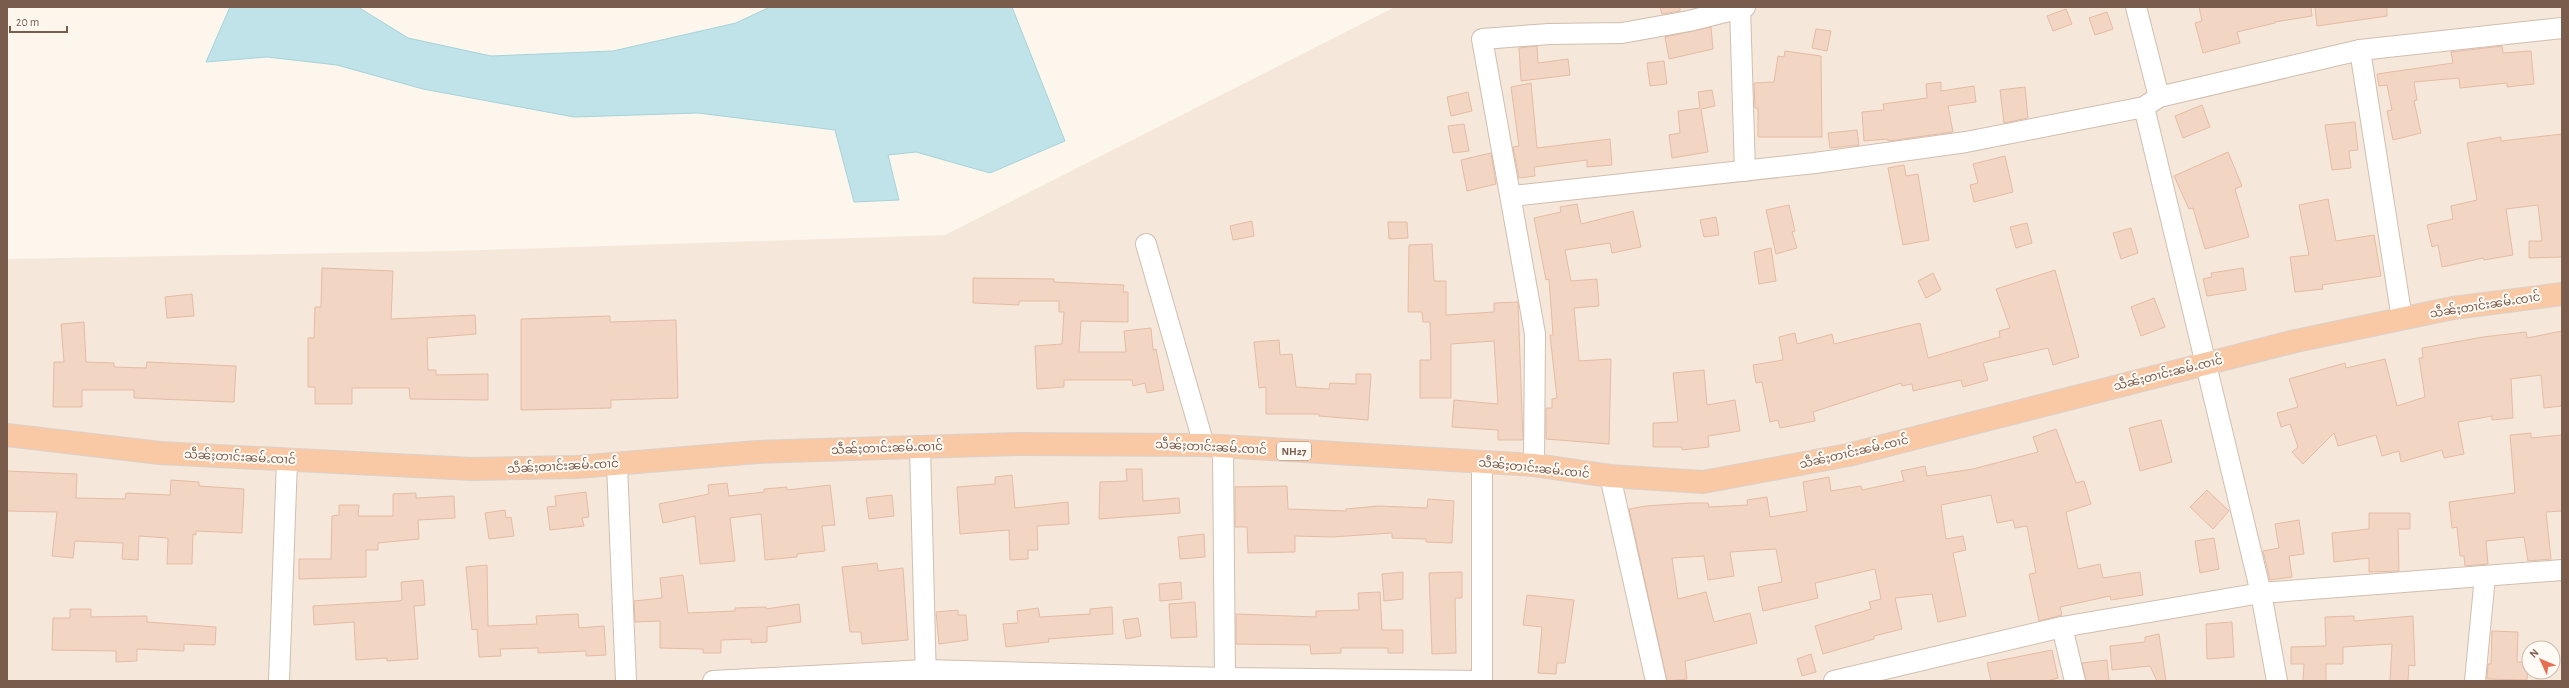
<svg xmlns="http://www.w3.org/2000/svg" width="2569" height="688" font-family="'Alegreya Sans','Noto Sans Myanmar',sans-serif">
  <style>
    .residential { fill: #f5e8da; fill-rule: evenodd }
    .water { fill: #bfe3e8; stroke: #a5d3da }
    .building { fill: #f3d5c3; stroke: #e6bba3 }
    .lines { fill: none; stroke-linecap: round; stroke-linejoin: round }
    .minor-casing { stroke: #d1beb0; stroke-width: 22 }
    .trunk-casing { stroke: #dad1cd; stroke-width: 24 }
    .minor { stroke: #fff; stroke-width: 20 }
    .trunk { stroke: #f9c8a4; stroke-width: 22 }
    .labels { text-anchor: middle; stroke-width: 4; stroke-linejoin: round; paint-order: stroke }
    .shield { fill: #fffaf3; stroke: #a28b7f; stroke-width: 1 }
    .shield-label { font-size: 11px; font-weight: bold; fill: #7a5c4d }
    .street-label { font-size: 12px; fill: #7a5c4d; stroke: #fffaf3 }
  </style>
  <rect width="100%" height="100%" fill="#fdf6ec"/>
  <!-- residential -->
  <path class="residential" d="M 1395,7 L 2562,7 L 2562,681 L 7,681 L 7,259 L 451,251 L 945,235 ZM 2529,648 L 2553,648 L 2553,672 L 2529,672 Z"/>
  <!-- water -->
  <polygon class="water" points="230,7 358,7 408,38 491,56 613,51 736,23 770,7 1012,7 1065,141 990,173 916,152 888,155 899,200 854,202 835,130 698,113 574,117 423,89 337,65 267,57 206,62"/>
  <!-- building -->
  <g class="building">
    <polygon points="1660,7 1680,7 1680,11 1662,14"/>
    <polygon points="2199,7 2311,7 2312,16 2275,22 2275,23 2237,32 2240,43 2203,53 2195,23 2202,21"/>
    <polygon points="2315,7 2387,7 2387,16 2317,26"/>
    <polygon points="2066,9 2072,24 2053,31 2047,16"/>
    <polygon points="2107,12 2113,29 2095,35 2089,18"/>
    <polygon points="1711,27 1713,49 1669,59 1665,37"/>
    <polygon points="1816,29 1831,31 1827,51 1812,48"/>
    <polygon points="1537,46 1538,63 1568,59 1570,75 1521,81 1519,48"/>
    <polygon points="2502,46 2503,53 2531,51 2534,84 2507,87 2507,83 2460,88 2459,78 2414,82 2417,100 2414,101 2421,133 2393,140 2387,111 2392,110 2387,85 2379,86 2377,74 2453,63 2451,52"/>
    <polygon points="1785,51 1821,56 1822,137 1758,137 1758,108 1755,108 1754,83 1774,82 1778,56 1784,57"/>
    <polygon points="1664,61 1667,84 1650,86 1647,63"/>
    <polygon points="1941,82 1941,91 1974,86 1976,102 1948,106 1953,132 1888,141 1888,139 1864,141 1862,112 1884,110 1883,104 1927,98 1926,84"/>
    <polygon points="1531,83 1537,148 1610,139 1612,165 1587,167 1587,160 1534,167 1535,176 1519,178 1513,147 1519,146 1511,87"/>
    <polygon points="2025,87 2028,118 2004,123 2000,90"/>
    <polygon points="1712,90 1715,106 1701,109 1708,152 1672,158 1669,135 1680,133 1678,111 1700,108 1698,92"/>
    <polygon points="1468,92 1472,111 1451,116 1447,97"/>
    <polygon points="2202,105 2210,127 2183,138 2175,116"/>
    <polygon points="2355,122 2358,150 2349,151 2351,168 2332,170 2325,125"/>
    <polygon points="1464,124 1469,151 1453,153 1448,126"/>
    <polygon points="1857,130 1859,145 1830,148 1828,133"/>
    <polygon points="2562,134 2562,257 2529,258 2529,241 2542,241 2538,205 2506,209 2513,255 2484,260 2483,258 2442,267 2438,245 2432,247 2427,225 2453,219 2451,206 2477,200 2467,143 2501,137 2501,141"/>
    <polygon points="2228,152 2242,186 2235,189 2249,237 2205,249 2193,208 2189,209 2174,176"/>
    <polygon points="1491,153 1496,184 1467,191 1461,160"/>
    <polygon points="2005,156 2013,192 1974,202 1970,185 1978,183 1973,164"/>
    <polygon points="1904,165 1906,176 1918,174 1929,240 1903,245 1888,168"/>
    <polygon points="2328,199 2336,241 2374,235 2381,276 2322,285 2323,289 2295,292 2290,257 2309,255 2299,205"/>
    <polygon points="1577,204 1581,224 1633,211 1641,247 1612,253 1610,243 1565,250 1571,281 1597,279 1599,306 1574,308 1579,361 1611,359 1609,444 1546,439 1546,408 1552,408 1552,399 1557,398 1550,335 1553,335 1549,279 1546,280 1534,218 1561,212 1560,207"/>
    <polygon points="1789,205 1795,231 1792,232 1797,248 1776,254 1766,210"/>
    <polygon points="1716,217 1719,235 1704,237 1700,220"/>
    <polygon points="1252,221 1254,236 1233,240 1230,226"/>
    <polygon points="1388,222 1407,222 1408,238 1389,239"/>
    <polygon points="2027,223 2032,243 2016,248 2010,227"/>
    <polygon points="2131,228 2138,253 2121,259 2113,233"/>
    <polygon points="1432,244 1434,281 1446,281 1446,315 1494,312 1494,303 1518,302 1523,440 1498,440 1498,430 1452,427 1454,400 1498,404 1494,341 1451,344 1451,398 1420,398 1420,360 1431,360 1430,322 1423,322 1422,312 1408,312 1409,245"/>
    <polygon points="1771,248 1776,281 1759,284 1754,252"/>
    <polygon points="322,268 393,271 391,319 475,315 476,334 427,338 428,370 436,370 436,375 488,374 488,400 410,399 409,388 352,388 352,404 315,404 315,387 308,387 308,338 314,338 315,307 321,307"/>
    <polygon points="2243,268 2246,290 2207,296 2203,279 2212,277 2211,273"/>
    <polygon points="2055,270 2079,357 2053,365 2048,348 1983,363 1988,380 1963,387 1961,380 1913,391 1912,384 1902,386 1901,383 1813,412 1815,421 1780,428 1778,420 1770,422 1762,382 1756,383 1753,365 1783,360 1779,337 1795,333 1797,344 1832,334 1834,344 1920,323 1928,358 2000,337 1999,331 2010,328 1996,289"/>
    <polygon points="1933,273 1941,290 1926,298 1918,281"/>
    <polygon points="973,278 1054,279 1054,282 1124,285 1123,292 1128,292 1128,322 1081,321 1079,352 1126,352 1124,331 1151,328 1153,350 1156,349 1164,390 1147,393 1145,383 1133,386 1132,380 1064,380 1064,387 1037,389 1035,346 1062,344 1064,312 1059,312 1059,301 1019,301 1019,305 973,303"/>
    <polygon points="192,294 194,316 167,318 165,297"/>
    <polygon points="2154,298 2165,327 2141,336 2131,307"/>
    <polygon points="610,316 610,322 676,320 678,398 611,400 611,408 521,410 521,319"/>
    <polygon points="84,322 86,362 114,363 114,367 146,368 147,362 236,366 234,402 134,398 134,390 82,390 82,407 53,407 54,362 64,362 61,324"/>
    <polygon points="2562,331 2562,406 2544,408 2541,375 2511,379 2513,418 2492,420 2492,416 2458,422 2464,454 2444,458 2442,450 2401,462 2399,451 2382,456 2376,435 2338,446 2334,433 2303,464 2292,452 2298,447 2290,424 2281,427 2277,413 2298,407 2289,379 2345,363 2346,368 2385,359 2397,406 2425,397 2419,358 2423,358 2422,348 2483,337 2526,332 2527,338"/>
    <polygon points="1279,340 1280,355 1292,354 1296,387 1329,389 1330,383 1356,384 1356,374 1371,374 1368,420 1319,416 1319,414 1266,414 1266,387 1259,388 1254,342"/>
    <polygon points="1704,370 1707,405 1735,400 1740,431 1708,436 1709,447 1682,450 1682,447 1653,447 1653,423 1678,422 1673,373"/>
    <polygon points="2161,420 2172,462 2140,471 2129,428"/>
    <polygon points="2056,429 2076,483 2084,481 2091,504 2066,512 2078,569 2100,564 2103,578 2140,572 2143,595 2111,600 2110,596 2060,607 2062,615 2039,621 2029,574 2036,573 2027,526 2015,528 2013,520 1997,523 1991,495 1941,505 1946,539 1963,536 1966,550 1953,553 1966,616 1938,622 1932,594 1895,598 1902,629 1874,636 1874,639 1823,654 1815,626 1871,609 1869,602 1881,599 1875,569 1815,583 1818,598 1763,611 1758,587 1782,582 1776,549 1730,552 1734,576 1708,580 1704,556 1672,558 1678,599 1706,592 1714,622 1750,613 1757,643 1685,661 1687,679 1667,681 1629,509 1646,506 1691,503 1708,503 1709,507 1748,505 1747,500 1767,497 1770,517 1807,511 1803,482 1829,477 1831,491 1861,486 1862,490 1904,481 1901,471 1925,466 1927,476 1973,469 2038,452 2033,437"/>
    <polygon points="2531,433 2531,438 2562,435 2562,511 2546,512 2551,559 2528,561 2524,537 2486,541 2488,564 2465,566 2464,556 2460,556 2457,527 2452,528 2449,502 2515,493 2510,435"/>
    <polygon points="1126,469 1142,469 1143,501 1179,498 1180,513 1099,519 1100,482 1127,481"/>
    <polygon points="7,471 77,474 76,498 125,499 126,493 170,495 171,480 199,482 199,486 244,489 242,533 196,531 196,535 193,534 192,564 167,564 168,538 139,536 138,560 122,559 123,543 75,541 73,558 52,556 57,512 7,511"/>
    <polygon points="1012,475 1015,508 1068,502 1069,524 1037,526 1038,550 1028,550 1028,559 1010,560 1009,530 960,534 957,487 995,484 995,477"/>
    <polygon points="727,483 729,496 764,492 764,489 787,487 787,490 830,485 835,525 822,526 825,551 797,554 797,557 765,560 761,514 730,518 735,561 700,564 695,516 663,523 659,504 709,494 708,485"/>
    <polygon points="1287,486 1288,509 1346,511 1346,509 1379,506 1427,508 1428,499 1454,501 1452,543 1426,542 1426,539 1392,538 1392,533 1332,537 1295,536 1295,552 1248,553 1247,527 1235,527 1235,487"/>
    <polygon points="2207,490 2229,511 2213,529 2190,507"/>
    <polygon points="586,492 589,517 582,518 584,526 550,530 547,507 556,506 555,496"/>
    <polygon points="416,493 416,498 454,496 455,518 418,520 419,539 378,543 378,550 366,550 366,577 299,579 299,559 331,559 332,516 339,515 339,505 359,505 358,516 393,516 393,494"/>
    <polygon points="892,495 894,516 869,519 866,498"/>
    <polygon points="505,510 506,518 511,517 514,536 489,539 485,513"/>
    <polygon points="2369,513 2410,513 2410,529 2398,529 2399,571 2369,572 2369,558 2334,562 2332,533 2369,529"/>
    <polygon points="2299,520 2304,554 2289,556 2292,577 2270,580 2263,551 2279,548 2275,524"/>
    <polygon points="1204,534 1205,557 1180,559 1178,537"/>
    <polygon points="2214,538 2219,569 2200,573 2195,541"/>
    <polygon points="877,563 878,571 903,568 908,640 862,644 861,632 850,632 842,567"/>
    <polygon points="487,565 488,626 537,624 536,616 578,614 579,628 604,626 606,655 586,656 586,651 538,653 538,648 500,649 501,656 479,657 477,629 472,630 466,567"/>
    <polygon points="1403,572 1403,599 1384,601 1382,574"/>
    <polygon points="1462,572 1462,598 1455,598 1456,653 1432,654 1429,573"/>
    <polygon points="683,575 688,613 735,611 735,608 766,607 766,609 799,604 801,622 767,627 767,642 751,643 751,639 721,640 721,653 703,653 703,649 660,648 660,621 635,622 634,601 662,598 660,578"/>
    <polygon points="423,580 425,605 414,606 418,659 387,661 387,658 356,660 354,622 314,625 313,606 399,601 402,600 401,582"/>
    <polygon points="1181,582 1182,599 1160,601 1159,584"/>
    <polygon points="1380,592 1382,630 1403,630 1403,653 1388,653 1388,648 1341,648 1341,653 1311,654 1310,645 1236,644 1236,614 1316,617 1316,611 1359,610 1358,593"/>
    <polygon points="1527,595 1574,600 1565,663 1557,663 1556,674 1538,673 1542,627 1523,625"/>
    <polygon points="1195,602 1197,637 1171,638 1169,604"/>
    <polygon points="1112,607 1113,634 1048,639 1049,642 1006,647 1003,624 1018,623 1017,611 1038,608 1040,617 1090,614 1090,609"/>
    <polygon points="70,609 91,609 91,617 147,616 147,622 216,627 215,645 184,644 184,651 137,649 137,661 116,662 116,651 52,650 53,618 70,618"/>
    <polygon points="958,610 958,615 966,615 968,640 939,644 936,612"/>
    <polygon points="2354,616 2354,621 2413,616 2415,666 2409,665 2408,681 2390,681 2392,644 2343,647 2343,664 2326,664 2326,681 2303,681 2304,664 2291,664 2291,647 2326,646 2325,617"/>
    <polygon points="1138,618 1141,636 1126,639 1123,620"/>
    <polygon points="2232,622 2234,657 2207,659 2206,624"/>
    <polygon points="2492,631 2518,632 2517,662 2528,662 2527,680 2487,679 2488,664 2491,664"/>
    <polygon points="2159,634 2166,681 2157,681 2150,666 2112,670 2110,646 2145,642 2145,637"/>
    <polygon points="2052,650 2058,678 2047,681 1991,681 1987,663"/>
    <polygon points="1811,654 1816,672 1802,676 1797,659"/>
    <polygon points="2107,660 2109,681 2086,681 2082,663"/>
  </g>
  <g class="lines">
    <defs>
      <g id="minor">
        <polyline points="1740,7 1745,171"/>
        <polyline points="2136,7 2159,97"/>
        <polyline points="2360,50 2402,319"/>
        <polyline points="2144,107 2261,593 2277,681"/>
        <polyline points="1512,196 1815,163 1966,142 2144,107 2159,97 2360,50 2562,28"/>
        <polyline points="1146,244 1204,445"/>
        <polyline points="920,447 926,681"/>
        <polyline points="1223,447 1225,681"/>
        <polyline points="617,464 626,681"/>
        <polyline points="1534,465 1535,334 1482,39 1549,34 1622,33 1689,21 1745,7"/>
        <polyline points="1610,476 1656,681"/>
        <polyline points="2062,627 2075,681"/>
        <polyline points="279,681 287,460"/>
        <polyline points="713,681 926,670 1225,678 1482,681"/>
        <polyline points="1482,681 1482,462"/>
        <polyline points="1834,681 2062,627 2261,593 2562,570"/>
        <polyline points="2475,681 2485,576"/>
      </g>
      <polyline id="trunk" points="7,435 160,453 472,469 577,467 757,452 1018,444 1204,445 1534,465 1610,476 1703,482 1848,455 2291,342 2453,308 2562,294"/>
    </defs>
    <!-- minor casing -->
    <use href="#minor" class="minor-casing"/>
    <!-- trunk casing -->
    <use href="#trunk" class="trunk-casing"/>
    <!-- minor -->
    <use href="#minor" class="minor"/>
    <!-- trunk -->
    <use href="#trunk" class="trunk"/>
  </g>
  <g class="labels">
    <!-- shield labels -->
    <rect class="shield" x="1277" y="442" width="34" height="18" rx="3"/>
    <g class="shield-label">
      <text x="1294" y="455">NH27</text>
    </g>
    <!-- street labels -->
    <g class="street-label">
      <text transform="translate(2485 305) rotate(-9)" y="4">သဵၼ်ႈတၢင်းၼမ်ႉၸၢင်</text>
      <text transform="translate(2168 373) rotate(-14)" y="4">သဵၼ်ႈတၢင်းၼမ်ႉၸၢင်</text>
      <text transform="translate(1211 447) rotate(3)" y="4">သဵၼ်ႈတၢင်းၼမ်ႉၸၢင်</text>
      <text transform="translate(887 448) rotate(-2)" y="4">သဵၼ်ႈတၢင်းၼမ်ႉၸၢင်</text>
      <text transform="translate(1854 452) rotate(-13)" y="4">သဵၼ်ႈတၢင်းၼမ်ႉၸၢင်</text>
      <text transform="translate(240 457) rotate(3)" y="4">သဵၼ်ႈတၢင်းၼမ်ႉၸၢင်</text>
      <text transform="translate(563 466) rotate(-3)" y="4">သဵၼ်ႈတၢင်းၼမ်ႉၸၢင်</text>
      <text transform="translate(1534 468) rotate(6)" y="4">သဵၼ်ႈတၢင်းၼမ်ႉၸၢင်</text>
    </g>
  </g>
  <!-- border -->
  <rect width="2569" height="688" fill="none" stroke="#7a5c4d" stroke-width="16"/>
  <!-- north arrow -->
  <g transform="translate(2541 660) rotate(314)"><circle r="19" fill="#fffaf3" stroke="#cabbb1"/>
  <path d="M0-3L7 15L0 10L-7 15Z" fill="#e76f51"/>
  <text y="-6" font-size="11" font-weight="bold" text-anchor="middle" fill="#7a5c4d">N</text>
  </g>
  <!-- scale -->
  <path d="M10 26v6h57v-6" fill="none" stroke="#7a5c4d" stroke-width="2"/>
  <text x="16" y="26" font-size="12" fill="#7a5c4d" stroke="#fffaf3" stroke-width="3" paint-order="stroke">20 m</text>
</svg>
